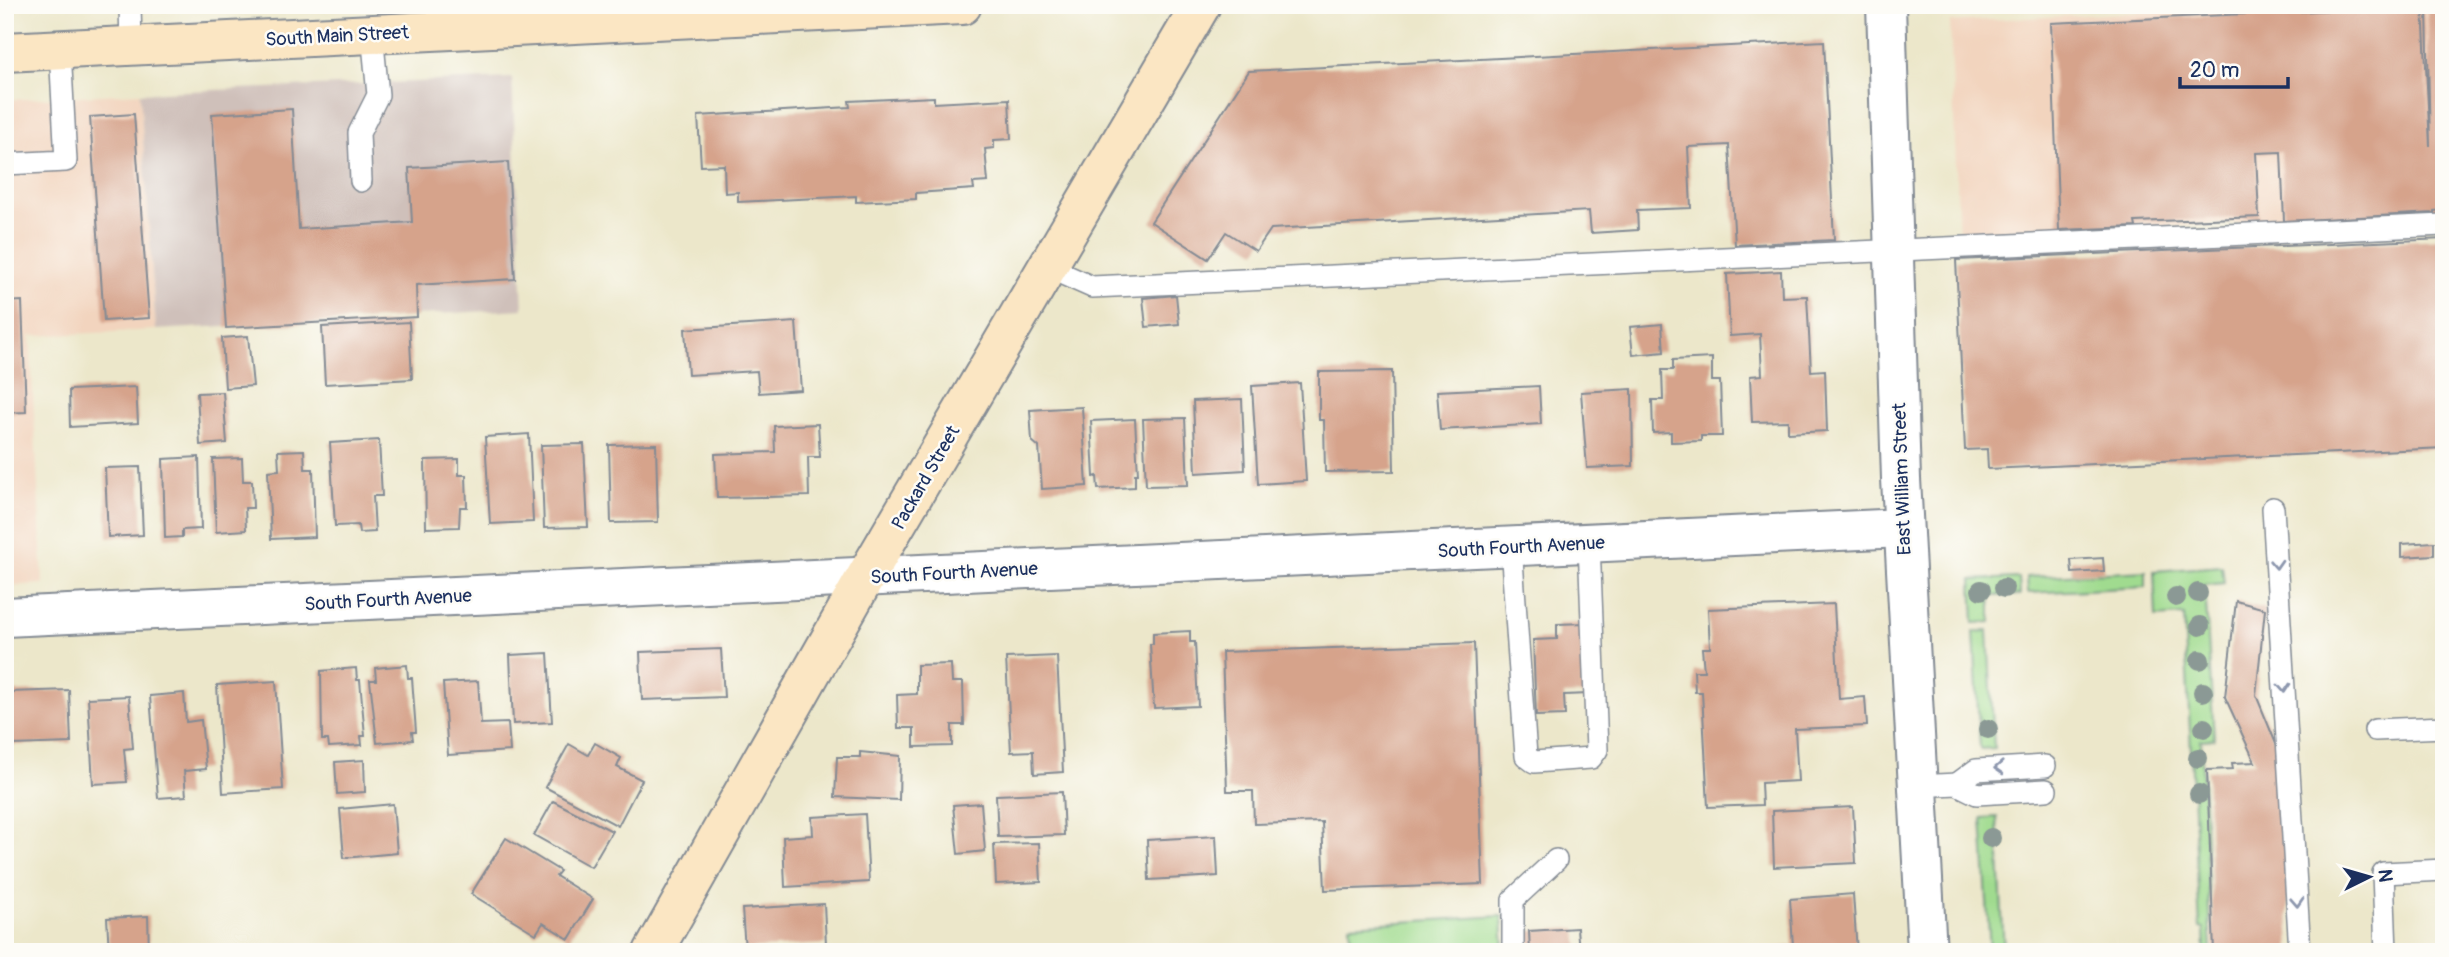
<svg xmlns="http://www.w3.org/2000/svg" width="2449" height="957" font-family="Pangolin,sans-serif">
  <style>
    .built { fill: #f2d4be }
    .industrial { fill: #cfc0ba }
    .green { fill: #a0db8f; stroke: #5e8576; stroke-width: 2 }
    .building { fill: #d6a38b }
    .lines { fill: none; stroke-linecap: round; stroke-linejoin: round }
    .service-casing { stroke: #848b94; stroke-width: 24 }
    .tertiary-casing { stroke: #848b94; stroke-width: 42 }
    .secondary-casing { stroke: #848b94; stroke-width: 42 }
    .service { stroke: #fff; stroke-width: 21 }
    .tertiary { stroke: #fff; stroke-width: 38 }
    .secondary { stroke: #fbe6c3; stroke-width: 38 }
    .tree { fill: #8b9995 }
    .oneway { stroke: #8d97ae }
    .labels { text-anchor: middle; stroke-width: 5; stroke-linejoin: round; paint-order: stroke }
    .street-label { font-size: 19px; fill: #1b2f5e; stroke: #fdfcf7 }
  </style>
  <rect width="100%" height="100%" fill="#fdfcf7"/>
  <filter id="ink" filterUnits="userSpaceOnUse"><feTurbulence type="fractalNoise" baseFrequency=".0143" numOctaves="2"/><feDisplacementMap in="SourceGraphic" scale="14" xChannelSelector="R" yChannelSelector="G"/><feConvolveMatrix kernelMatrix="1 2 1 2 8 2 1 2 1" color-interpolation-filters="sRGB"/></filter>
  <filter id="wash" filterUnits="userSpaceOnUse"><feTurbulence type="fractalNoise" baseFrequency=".00686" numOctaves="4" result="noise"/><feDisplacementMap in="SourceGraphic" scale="28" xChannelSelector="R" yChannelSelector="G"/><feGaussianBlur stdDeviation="1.57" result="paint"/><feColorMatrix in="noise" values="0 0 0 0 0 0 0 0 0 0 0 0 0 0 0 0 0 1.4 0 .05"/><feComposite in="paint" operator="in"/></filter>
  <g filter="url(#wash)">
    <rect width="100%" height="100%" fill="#ece7ca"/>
    <!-- built -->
    <g class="built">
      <polygon points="2289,5 2444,5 2444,213 1959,237 1950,22"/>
      <polygon points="140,93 156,330 30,336 43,584 5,586 5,100"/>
    </g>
    <!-- industrial -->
    <polygon class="industrial" points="512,78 523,309 156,330 140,93"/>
    <!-- green -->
    <g class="green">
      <polygon points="2222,566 2224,583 2205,585 2214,739 2201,740 2211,952 2205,952 2204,929 2200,928 2184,615 2156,617 2154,571"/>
      <polygon points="2146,571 2146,587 2028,593 2027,577"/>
      <polygon points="2019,578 2020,595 1991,596 1991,622 1974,623 1972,580"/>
      <polygon points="1988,631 1994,748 1980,749 1974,632"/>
      <polygon points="1997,817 2004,952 1990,952 1982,818"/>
      <polygon points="1502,916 1504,952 1352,952 1350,925"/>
    </g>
    <g id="blocks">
      <!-- building -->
      <g class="building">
        <polygon points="2423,6 2430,146 2427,8 2444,7 2444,210 2434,211 2434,213 2284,221 2281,152 2256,153 2259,217 2135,222 2136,227 2059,230 2051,23"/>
        <polygon points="1824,41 1834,240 1735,245 1729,145 1688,147 1691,208 1637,210 1638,230 1591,233 1589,211 1271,229 1256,251 1226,232 1208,259 1151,222 1249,71"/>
        <polygon points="934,97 934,103 1009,99 1011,139 994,140 994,148 985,149 988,182 973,183 974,189 916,193 916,199 856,202 856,196 738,202 738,192 725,193 724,165 701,166 698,116 850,107 849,101"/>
        <polygon points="292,109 299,229 412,222 409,168 508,162 515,279 416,285 417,317 226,328 212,114"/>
        <polygon points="134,114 149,318 104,321 90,117"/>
        <polygon points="2444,239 2444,448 1988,469 1987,449 1965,450 1956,260"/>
        <polygon points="1781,271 1782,297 1807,296 1811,371 1825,370 1827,431 1788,433 1788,421 1752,422 1750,376 1762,375 1760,334 1730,336 1727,274"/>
        <polygon points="1176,295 1179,324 1146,327 1143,298"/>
        <polygon points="22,301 26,412 5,413 5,302"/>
        <polygon points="409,322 412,379 325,384 322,327"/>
        <polygon points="796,322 801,390 759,393 757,371 688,375 685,329"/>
        <polygon points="1662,324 1664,352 1633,355 1630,327"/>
        <polygon points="248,336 253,386 225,388 222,338"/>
        <polygon points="1712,358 1712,381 1720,381 1722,436 1701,436 1701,441 1671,442 1671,432 1653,433 1652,400 1663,400 1662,370 1673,370 1673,360"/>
        <polygon points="1392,371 1394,471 1325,472 1324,420 1319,420 1319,372"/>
        <polygon points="1300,383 1306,481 1258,484 1252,386"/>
        <polygon points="1539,386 1541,424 1440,430 1437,391"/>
        <polygon points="136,387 138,423 70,427 69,390"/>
        <polygon points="1632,389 1633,466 1587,468 1581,392"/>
        <polygon points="223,392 227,443 200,445 197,393"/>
        <polygon points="1242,399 1245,470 1196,473 1193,401"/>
        <polygon points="1082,407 1087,486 1042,489 1039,447 1032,441 1030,410"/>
        <polygon points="1185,418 1188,485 1146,486 1143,419"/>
        <polygon points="1135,419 1138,474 1135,474 1135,487 1098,489 1097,476 1094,477 1091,421"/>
        <polygon points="818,424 820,457 808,457 809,496 717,498 715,454 775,452 774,426"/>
        <polygon points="529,434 533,522 490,524 485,437"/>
        <polygon points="379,440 382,496 373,496 375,532 359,533 358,525 335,526 330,443"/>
        <polygon points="584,444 588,527 544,528 541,445"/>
        <polygon points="656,444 658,522 611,523 609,445"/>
        <polygon points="304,450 305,469 313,469 315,537 271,539 268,471 279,470 278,451"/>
        <polygon points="199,457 201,529 182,530 182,537 165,538 163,459"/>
        <polygon points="242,458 243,481 252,481 253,508 245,508 246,530 216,532 213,459"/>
        <polygon points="459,459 459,475 466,475 467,507 460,507 459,527 426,528 425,460"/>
        <polygon points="140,467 143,535 108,537 105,468"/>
        <polygon points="2434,542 2434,555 2402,557 2402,544"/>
        <polygon points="2103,558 2104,571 2072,573 2071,560"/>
        <polygon points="2236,601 2265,609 2256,695 2281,756 2290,952 2214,952 2207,770 2233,769 2232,763 2255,762 2225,697"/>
        <polygon points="1834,604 1839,699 1865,697 1867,726 1795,729 1798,781 1761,783 1762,805 1708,807 1702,692 1695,692 1694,671 1704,671 1702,648 1710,648 1708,609"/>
        <polygon points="1586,623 1589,694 1564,695 1565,715 1536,716 1533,640 1557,639 1557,624"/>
        <polygon points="1190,631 1190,642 1195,642 1198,706 1154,708 1150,644 1153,644 1153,633"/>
        <polygon points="1474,643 1483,884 1325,890 1322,822 1254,824 1253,791 1227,791 1222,652"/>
        <polygon points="721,649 724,697 642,700 640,652"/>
        <polygon points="548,653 552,722 513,724 510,655"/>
        <polygon points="1057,656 1063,772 1034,774 1033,751 1011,752 1006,658"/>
        <polygon points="951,664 952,682 963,682 964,725 952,725 952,746 914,747 914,728 898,728 897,695 917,694 917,665"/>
        <polygon points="407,665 408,678 412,678 416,732 412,732 413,740 377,743 370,680 376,680 375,668"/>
        <polygon points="356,668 357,680 360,680 365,736 361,736 362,745 329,747 328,740 322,740 321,671"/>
        <polygon points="276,681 283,789 223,793 217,685"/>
        <polygon points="478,681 481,724 508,723 510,751 448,755 443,683"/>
        <polygon points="69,690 71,743 12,745 10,692"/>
        <polygon points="184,693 186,722 201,720 206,769 184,771 186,796 158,798 150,696"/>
        <polygon points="129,696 133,748 124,749 127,782 93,784 88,698"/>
        <polygon points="595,743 621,758 617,767 642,780 618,826 545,787 569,744 588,755"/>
        <polygon points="860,752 900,756 899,800 835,797 837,757 860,757"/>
        <polygon points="364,760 365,792 337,794 335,762"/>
        <polygon points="1062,792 1064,835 998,837 996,795"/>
        <polygon points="553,801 612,831 591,867 534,835"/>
        <polygon points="981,803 985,851 958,854 953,805"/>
        <polygon points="393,804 397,853 344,858 340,809"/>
        <polygon points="1853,807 1856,863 1774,867 1772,811"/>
        <polygon points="865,814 869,882 785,887 783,837 813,835 812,817"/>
        <polygon points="1216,836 1218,876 1149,880 1147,840"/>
        <polygon points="506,838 560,871 556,876 593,899 569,939 543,923 536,934 471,894"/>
        <polygon points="1039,843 1041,882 996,884 994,844"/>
        <polygon points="1853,894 1857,952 1770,952 1770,948 1793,946 1790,899"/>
        <polygon points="824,904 826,944 745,949 742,909"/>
        <polygon points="148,916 149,952 109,952 107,918"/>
        <polygon points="1577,928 1579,952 1530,952 1529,931"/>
      </g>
    </g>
  </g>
  <g filter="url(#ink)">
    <use href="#blocks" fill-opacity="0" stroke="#848b94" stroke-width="2"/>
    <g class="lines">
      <defs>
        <g id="service">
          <polyline points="130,5 131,45"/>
          <polyline points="5,164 66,161 60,49"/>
          <polyline points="361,181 359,133 378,95 372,33"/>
          <polyline points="1047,267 1092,287 2444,225"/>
          <polyline points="2273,508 2300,952"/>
          <polyline points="1511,546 1526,756 1534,762 1591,758 1597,750 1589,543"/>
          <polyline points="2375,730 2444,727"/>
          <polyline points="1957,784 1976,770 2045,766"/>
          <polyline points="1917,786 1957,784 1977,794 2046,790"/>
          <polyline points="1513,952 1513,900 1556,860"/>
          <polyline points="2386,952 2383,873 2444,870"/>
        </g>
        <g id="tertiary">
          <polyline points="1886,5 1901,479 1927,952"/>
          <polyline points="5,617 1903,528"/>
        </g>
        <g id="secondary">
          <polyline points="5,52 962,5"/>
          <polyline points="653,952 866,576 1201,5"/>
        </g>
      </defs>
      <!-- service casing -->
      <use href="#service" class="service-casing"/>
      <!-- tertiary casing -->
      <use href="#tertiary" class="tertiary-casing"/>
      <!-- secondary casing -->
      <use href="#secondary" class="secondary-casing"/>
      <!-- service -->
      <use href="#service" class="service"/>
      <!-- tertiary -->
      <use href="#tertiary" class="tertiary"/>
      <!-- secondary -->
      <use href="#secondary" class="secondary"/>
    </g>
    <!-- trees -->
    <g class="tree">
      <circle cx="2004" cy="588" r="10"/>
      <circle cx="1981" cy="590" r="10"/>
      <circle cx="2198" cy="593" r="10"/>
      <circle cx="2176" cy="597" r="10"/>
      <circle cx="2200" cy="626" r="10"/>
      <circle cx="2200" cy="660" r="10"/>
      <circle cx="2203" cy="692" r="10"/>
      <circle cx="2204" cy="728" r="10"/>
      <circle cx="1988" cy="729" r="10"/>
      <circle cx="2198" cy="758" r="10"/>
      <circle cx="2199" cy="794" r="10"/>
      <circle cx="1991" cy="838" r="10"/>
    </g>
    <!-- one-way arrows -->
    <defs><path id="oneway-chevron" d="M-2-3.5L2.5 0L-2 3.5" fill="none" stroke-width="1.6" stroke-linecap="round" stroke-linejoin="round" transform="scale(1.75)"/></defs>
    <g class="oneway">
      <use href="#oneway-chevron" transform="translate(2276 564) rotate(87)"/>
      <use href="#oneway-chevron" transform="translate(2284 688) rotate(86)"/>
      <use href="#oneway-chevron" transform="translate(1999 768) rotate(177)"/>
      <use href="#oneway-chevron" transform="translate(2297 902) rotate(87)"/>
    </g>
  </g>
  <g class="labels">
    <!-- street labels -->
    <g class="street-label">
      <text transform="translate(337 35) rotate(-3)" y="7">South Main Street</text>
      <text transform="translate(925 477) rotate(-60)" y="7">Packard Street</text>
      <text transform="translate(1901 479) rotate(-92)" y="7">East William Street</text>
      <text transform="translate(1521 546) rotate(-3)" y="7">South Fourth Avenue</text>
      <text transform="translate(954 572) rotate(-3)" y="7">South Fourth Avenue</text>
      <text transform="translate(388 599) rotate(-3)" y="7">South Fourth Avenue</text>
    </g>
  </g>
  <!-- margin -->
  <rect width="2449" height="957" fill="none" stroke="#fdfcf7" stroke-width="28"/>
  <!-- north arrow -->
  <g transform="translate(2369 877) rotate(85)" stroke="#fdfcf7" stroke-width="5" paint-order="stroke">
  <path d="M0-5L12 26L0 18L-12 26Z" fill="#1b2f5e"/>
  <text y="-10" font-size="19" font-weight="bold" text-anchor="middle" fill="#1b2f5e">N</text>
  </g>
  <!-- scale -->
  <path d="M2180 77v10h108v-10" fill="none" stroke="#1b2f5e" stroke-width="3.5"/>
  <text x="2190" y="77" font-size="21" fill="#1b2f5e" stroke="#fdfcf7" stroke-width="5" paint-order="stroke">20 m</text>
</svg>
